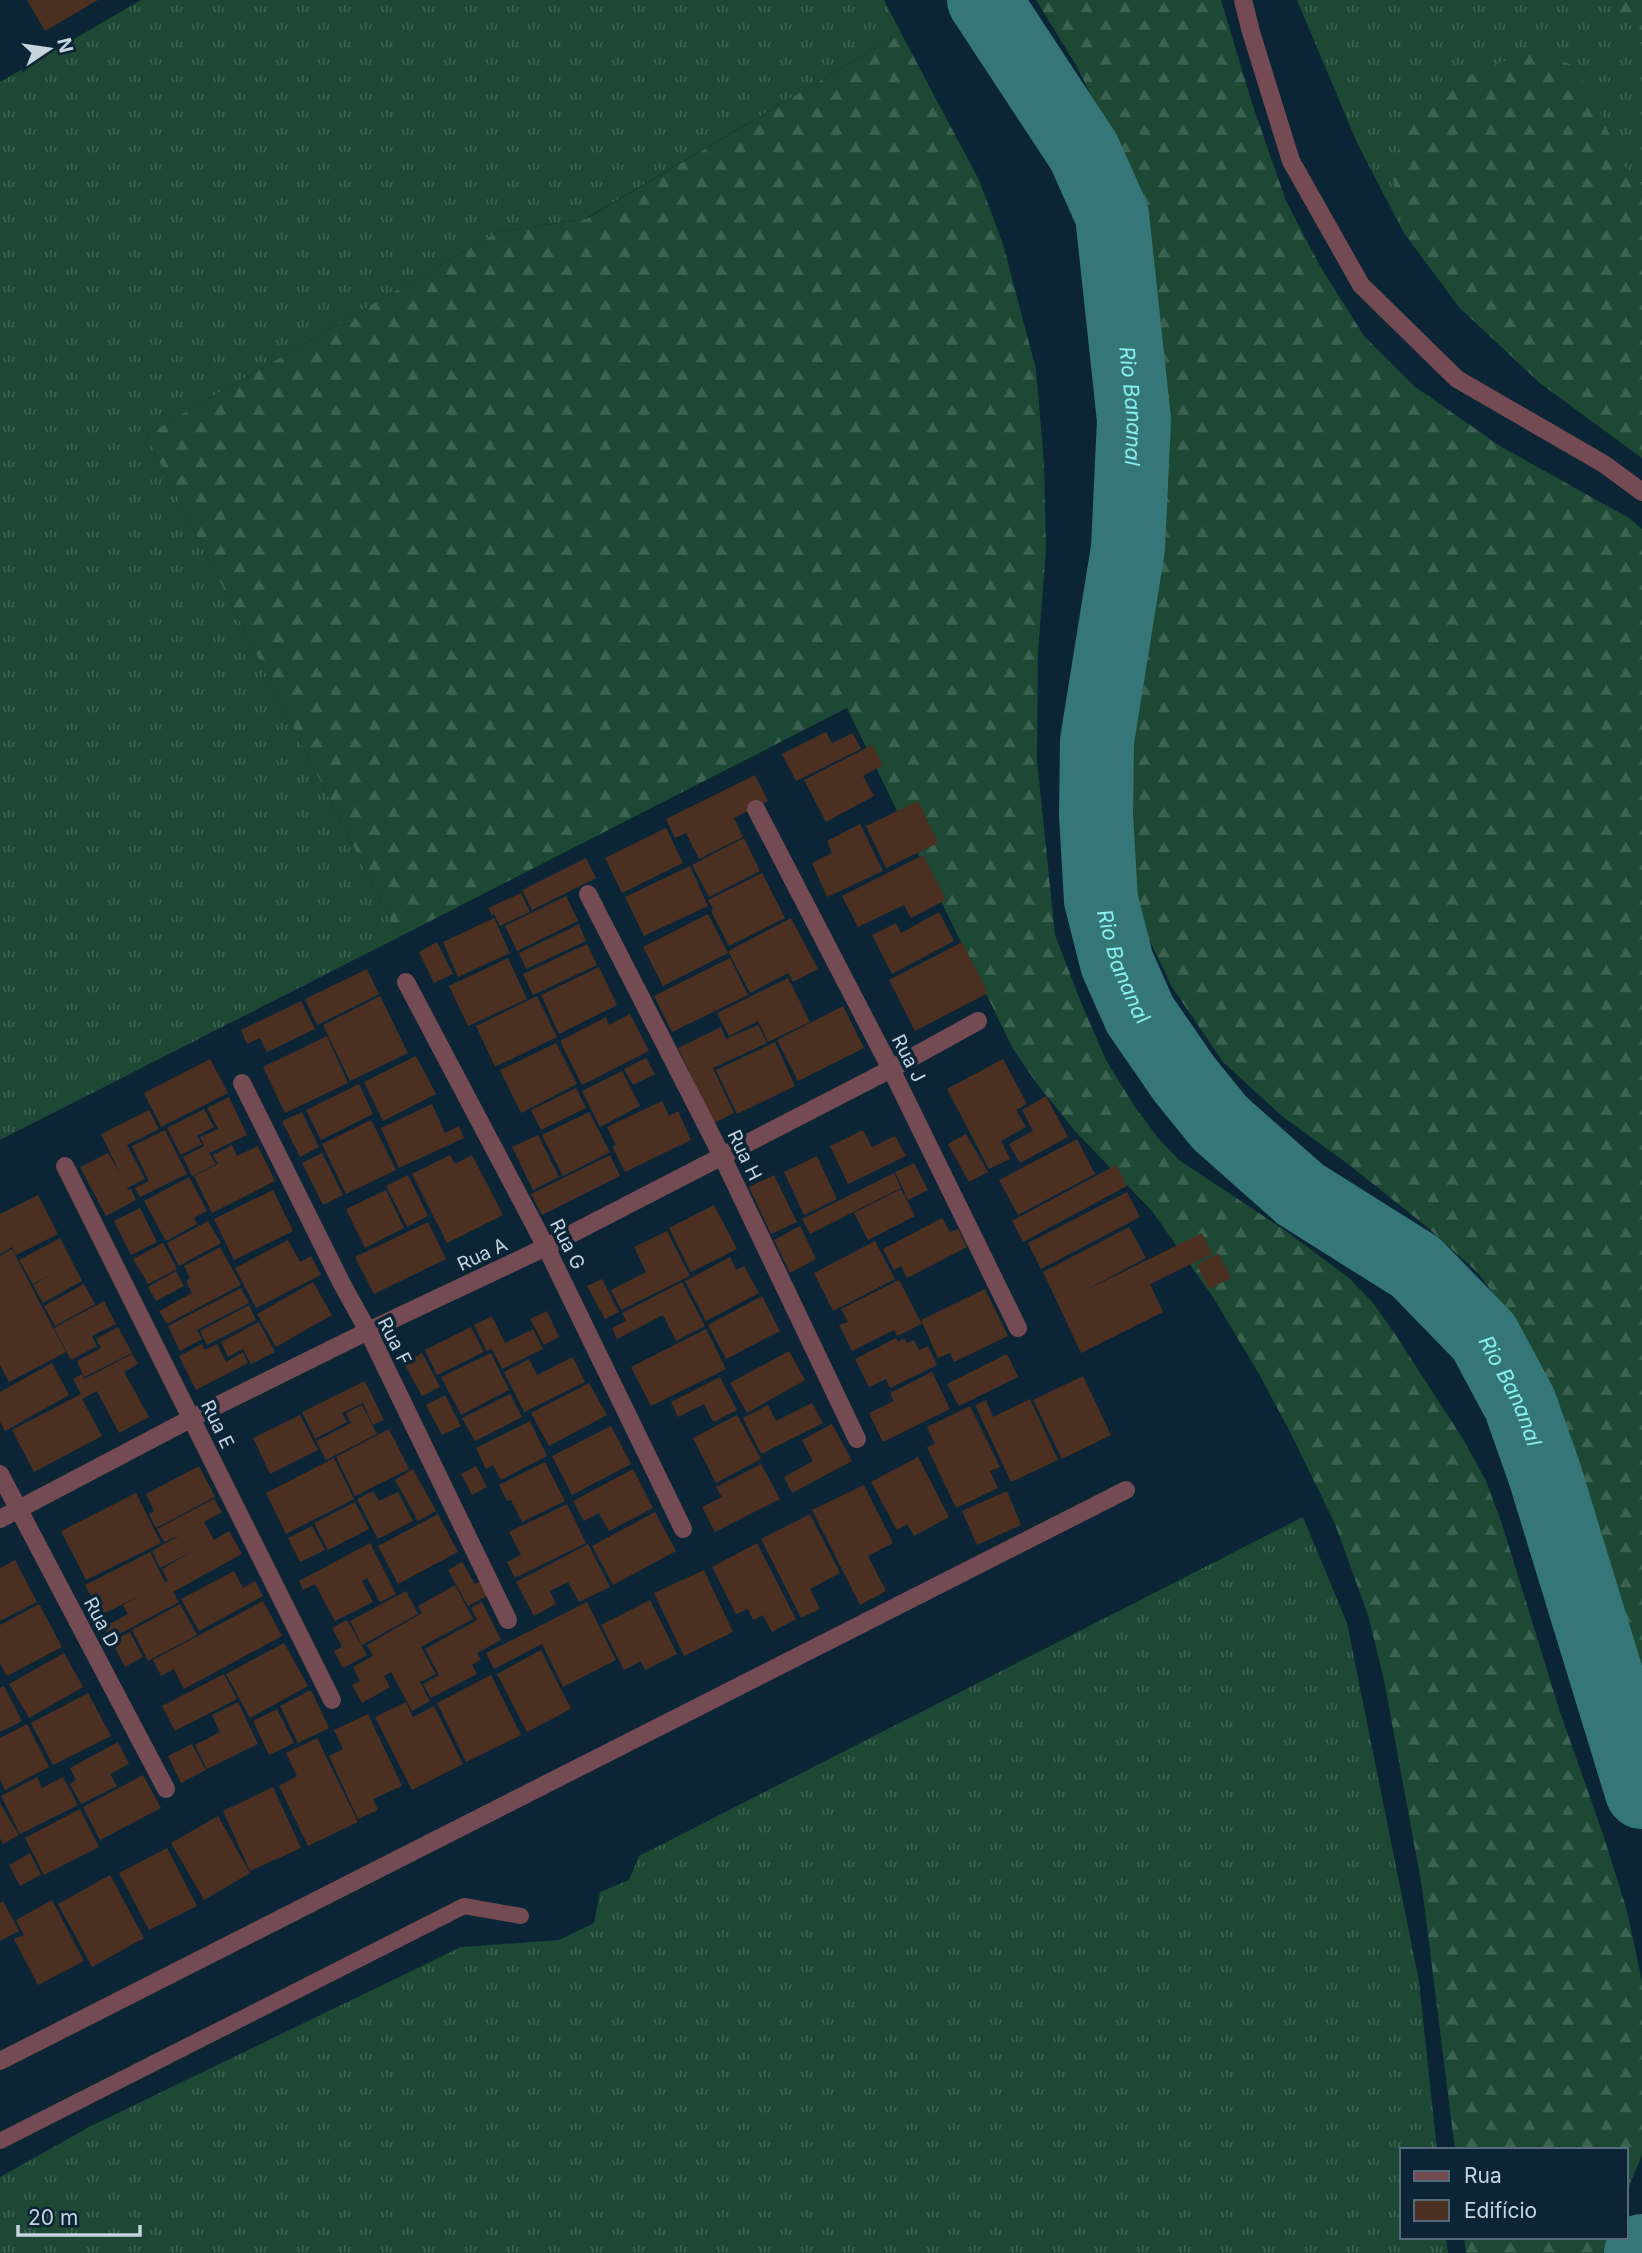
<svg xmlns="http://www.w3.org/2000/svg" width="1642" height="2253" font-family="Inter,sans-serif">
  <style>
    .grass { fill: url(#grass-tufts) }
    .forest { fill: url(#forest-firs) }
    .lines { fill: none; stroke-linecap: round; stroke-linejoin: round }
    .river { stroke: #357778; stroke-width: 74 }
    .building { fill: #4b3022 }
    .lane { stroke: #744b52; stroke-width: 16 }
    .street { stroke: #744b52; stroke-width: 18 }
    .labels { text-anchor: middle; stroke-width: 7; stroke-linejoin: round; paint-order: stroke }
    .street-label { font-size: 19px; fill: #c5d4df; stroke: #0b2436 }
    .water-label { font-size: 21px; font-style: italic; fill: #88eff1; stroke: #0b2436 }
  </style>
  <defs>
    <pattern id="grass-tufts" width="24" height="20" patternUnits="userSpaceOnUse" patternTransform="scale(1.75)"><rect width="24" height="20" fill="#1d4834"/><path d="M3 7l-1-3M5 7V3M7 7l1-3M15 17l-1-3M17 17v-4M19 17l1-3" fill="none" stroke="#3c6251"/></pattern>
    <pattern id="forest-firs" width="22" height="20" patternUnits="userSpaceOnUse" patternTransform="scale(1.75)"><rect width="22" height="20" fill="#1d4834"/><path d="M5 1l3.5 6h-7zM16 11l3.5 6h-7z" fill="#3c6251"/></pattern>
  </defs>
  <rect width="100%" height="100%" fill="#0b2436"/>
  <!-- grass -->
  <g class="grass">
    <polygon points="141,0 884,0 901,33 585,219 498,232 146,435 399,937 0,1140 0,82"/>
    <polygon points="1297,0 1642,0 1642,458 1540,383 1460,308 1404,233 1358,145"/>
    <polygon points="1303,1517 1347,1623 1419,1981 1437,2150 1402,2150 1402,2237 1446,2237 1448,2253 0,2253 0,2177 89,2127 461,1947 559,1940 594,1923 600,1892 629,1880 639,1856"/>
  </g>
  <!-- forest -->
  <g class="forest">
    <polygon points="1036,0 1221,0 1252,103 1286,201 1320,266 1364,336 1414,386 1500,446 1629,518 1642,529 1642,1677 1592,1515 1550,1396 1518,1326 1477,1272 1427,1227 1348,1164 1283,1117 1223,1062 1172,987 1144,929 1128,865 1123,793 1157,497 1159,405 1153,296 1144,224 1122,158 1076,65"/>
    <polygon points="1611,0 1642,0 1642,39"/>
    <polygon points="901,33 979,180 1003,244 1036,369 1044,463 1046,550 1038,652 1037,760 1055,935 1082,1005 1106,1060 1133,1104 1158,1138 1179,1160 1283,1229 1349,1278 1373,1303 1395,1334 1463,1439 1486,1481 1502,1524 1560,1712 1603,1834 1627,1911 1642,1981 1642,2155 1626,2194 1626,2150 1455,2150 1422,1887 1384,1680 1368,1615 1335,1524 1288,1428 1259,1374 1213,1297 1152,1211 1074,1130 1038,1085 1013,1049 847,708 399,937 146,435 498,232 586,219"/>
    <polygon points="1534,53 1570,64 1591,93 1615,147 1642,200 1642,458 1540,383 1460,308 1404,233 1393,177 1401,141 1422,110 1459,80 1498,63"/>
    <polygon points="1464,2237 1609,2237 1604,2253 1466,2253"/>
  </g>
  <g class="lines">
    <!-- river -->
    <g class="river">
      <path id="s1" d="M 984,0 L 1084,152 L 1112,215 L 1134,420 L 1128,548 L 1097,741 L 1096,815 L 1101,900 L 1117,963 L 1140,1015 L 1185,1080 L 1220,1123 L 1300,1194 L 1416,1267 L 1484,1337 L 1520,1404 L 1545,1475 L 1642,1792"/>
      <polyline points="1641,2253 1642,2251"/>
    </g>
  </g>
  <!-- building -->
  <g class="building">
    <polygon points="27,0 98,0 45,31"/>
    <polygon points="826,732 832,743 853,733 861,749 796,781 782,754"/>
    <polygon points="872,745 883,765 863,776 874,796 826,822 804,780"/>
    <polygon points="755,775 768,801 734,818 743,837 699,859 686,833 675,838 666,819"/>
    <polygon points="918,801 938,843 886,868 866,826"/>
    <polygon points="860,824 883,871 827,897 812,863 832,853 827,841"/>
    <polygon points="666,828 683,863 622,893 605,858"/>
    <polygon points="744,838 760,871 709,897 692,865"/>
    <polygon points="923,855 946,900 911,918 904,905 858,927 842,896"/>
    <polygon points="586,858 596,878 532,910 522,890"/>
    <polygon points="690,866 708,906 644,936 625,897"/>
    <polygon points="762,873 785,918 729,946 711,911 713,909 708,900"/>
    <polygon points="521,893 530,912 500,926 494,914 492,915 488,908"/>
    <polygon points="566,896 578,921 517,951 505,926"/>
    <polygon points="939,912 954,941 892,974 872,935 896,923 901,933"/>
    <polygon points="708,914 728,953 663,986 643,947"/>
    <polygon points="494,918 510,953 458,977 443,942"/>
    <polygon points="791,918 818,969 793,982 788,973 750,993 728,951"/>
    <polygon points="579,924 586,941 526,969 519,953"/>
    <polygon points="437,942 453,974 434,983 419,952"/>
    <polygon points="962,942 988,993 915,1031 889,980"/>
    <polygon points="587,944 597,965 533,995 523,974"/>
    <polygon points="508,958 527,999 468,1026 449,986"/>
    <polygon points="730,958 748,995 672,1032 654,996"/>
    <polygon points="599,967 617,1005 559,1034 541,995"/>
    <polygon points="367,969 379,994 317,1025 305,999"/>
    <polygon points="788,978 810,1022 768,1042 758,1021 729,1036 717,1013"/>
    <polygon points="380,996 408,1053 350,1081 323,1025"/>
    <polygon points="537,996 557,1037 495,1067 476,1026"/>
    <polygon points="301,1001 315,1029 267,1052 260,1038 247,1044 241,1030"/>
    <polygon points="843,1006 864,1048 798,1081 777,1040"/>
    <polygon points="630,1014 649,1051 582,1085 560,1041 606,1017 609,1025"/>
    <polygon points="758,1025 767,1043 713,1068 734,1113 714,1123 678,1048 721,1027 726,1039"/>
    <polygon points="327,1036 348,1083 285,1113 263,1067"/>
    <polygon points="775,1042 795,1086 737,1114 716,1070"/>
    <polygon points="556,1043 577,1084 521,1113 500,1070"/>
    <polygon points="416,1056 436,1094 383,1121 364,1082"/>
    <polygon points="646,1058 655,1074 633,1085 624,1069"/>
    <polygon points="210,1059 228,1093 161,1127 144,1093"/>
    <polygon points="1003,1059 1027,1104 1016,1110 1026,1127 1001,1141 1010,1159 989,1169 947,1089"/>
    <polygon points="622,1071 640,1106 600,1127 582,1091"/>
    <polygon points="359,1084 373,1114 321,1140 306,1110"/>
    <polygon points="576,1088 586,1108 541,1130 531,1110"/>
    <polygon points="1046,1096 1068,1137 1020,1163 1009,1144 1033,1131 1022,1110"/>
    <polygon points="229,1097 247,1135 209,1153 216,1164 192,1176 183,1157 204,1146 200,1137 218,1129 207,1108"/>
    <polygon points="662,1101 669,1116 678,1111 691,1140 625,1172 612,1146 616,1145 607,1127"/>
    <polygon points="432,1104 445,1133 459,1126 464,1138 399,1168 381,1128"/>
    <polygon points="204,1109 214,1127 197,1136 202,1144 181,1155 167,1128"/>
    <polygon points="149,1110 159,1129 127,1145 145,1179 127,1188 128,1190 131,1189 136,1200 106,1216 80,1167 108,1153 120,1173 101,1134"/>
    <polygon points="302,1112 319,1147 300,1157 282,1121"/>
    <polygon points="589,1112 610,1152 563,1176 542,1135"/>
    <polygon points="371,1120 396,1170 346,1194 322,1144"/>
    <polygon points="165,1130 187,1174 140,1197 135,1188 149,1181 132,1146"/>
    <polygon points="863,1130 872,1147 895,1136 906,1156 848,1184 830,1146"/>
    <polygon points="966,1134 988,1172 969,1182 948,1144"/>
    <polygon points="538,1135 559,1177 533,1190 512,1147"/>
    <polygon points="1077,1139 1095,1174 1018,1215 999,1180"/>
    <polygon points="232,1145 237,1156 258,1146 275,1181 212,1213 194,1176 218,1164 213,1155"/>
    <polygon points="322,1153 343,1195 323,1205 302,1163"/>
    <polygon points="450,1155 455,1164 472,1155 503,1215 447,1243 412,1174"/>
    <polygon points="610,1155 620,1176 542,1215 531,1194"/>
    <polygon points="817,1156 837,1199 804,1215 784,1172"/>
    <polygon points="914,1163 928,1190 908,1200 895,1172"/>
    <polygon points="1116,1165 1127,1186 1023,1242 1012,1221"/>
    <polygon points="894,1173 901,1188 810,1234 802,1219"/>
    <polygon points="408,1175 428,1216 407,1227 386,1186"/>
    <polygon points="774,1175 797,1222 771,1234 749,1187"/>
    <polygon points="189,1177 207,1211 194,1218 197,1224 166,1241 144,1201"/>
    <polygon points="901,1189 915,1216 868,1240 854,1213"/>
    <polygon points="273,1190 293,1231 234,1260 214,1219"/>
    <polygon points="386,1190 404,1228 365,1248 346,1209"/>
    <polygon points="1127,1192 1140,1217 1041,1269 1028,1243"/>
    <polygon points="38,1195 58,1234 16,1255 12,1247 0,1254 0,1214"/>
    <polygon points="714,1205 737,1249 691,1272 669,1228"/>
    <polygon points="140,1208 157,1242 131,1255 114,1221"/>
    <polygon points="942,1218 950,1232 958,1229 967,1247 907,1278 901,1266 894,1270 883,1249"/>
    <polygon points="208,1221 221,1243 179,1266 167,1243"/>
    <polygon points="428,1222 446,1259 374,1294 355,1257"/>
    <polygon points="800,1226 816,1259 790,1273 774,1240"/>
    <polygon points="1129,1227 1146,1258 1082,1292 1202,1233 1212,1254 1150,1284 1163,1312 1081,1353 1043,1272"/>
    <polygon points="667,1231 690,1276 621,1310 611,1290 646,1272 634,1247"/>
    <polygon points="60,1238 82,1281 43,1303 33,1285 55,1272 33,1284 19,1260"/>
    <polygon points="288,1240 300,1262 311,1256 321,1275 256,1308 235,1268"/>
    <polygon points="875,1241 895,1279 833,1311 814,1273"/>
    <polygon points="163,1243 177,1269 148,1284 133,1259"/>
    <polygon points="220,1247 241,1285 167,1324 159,1311 192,1293 186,1281 190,1278 184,1266"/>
    <polygon points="12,1249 53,1328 49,1330 53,1328 66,1352 9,1382 0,1365 0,1256"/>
    <polygon points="1218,1253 1231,1278 1209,1289 1197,1265"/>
    <polygon points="730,1257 736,1270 744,1266 759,1293 706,1321 685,1281"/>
    <polygon points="176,1271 184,1286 156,1301 148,1287"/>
    <polygon points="602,1279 619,1312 605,1319 587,1286"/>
    <polygon points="899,1280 922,1324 897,1336 894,1330 852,1351 839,1325 848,1322 841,1309"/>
    <polygon points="313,1282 332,1315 276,1347 257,1314"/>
    <polygon points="682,1282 705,1326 676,1341 663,1315 617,1339 612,1328 626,1321 622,1313"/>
    <polygon points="84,1284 95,1304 55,1326 44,1306"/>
    <polygon points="241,1288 249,1303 197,1330 202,1339 180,1351 168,1326"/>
    <polygon points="985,1289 1008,1336 954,1362 950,1353 938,1358 921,1320"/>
    <polygon points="762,1296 780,1331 726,1359 708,1325"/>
    <polygon points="104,1301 116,1324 92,1336 97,1346 71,1360 54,1328"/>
    <polygon points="249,1305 256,1320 207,1345 200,1331"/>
    <polygon points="547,1311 559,1337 544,1345 530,1319"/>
    <polygon points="492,1316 505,1343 533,1329 543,1349 502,1369 492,1349 487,1351 474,1325"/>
    <polygon points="259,1322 275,1352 251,1364 243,1349 228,1357 221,1342"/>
    <polygon points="118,1327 132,1353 84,1377 77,1361 101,1348 96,1339"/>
    <polygon points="471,1327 484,1352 437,1375 425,1350"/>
    <polygon points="706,1329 726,1369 651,1406 631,1367"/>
    <polygon points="896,1338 898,1342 904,1338 907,1343 914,1340 919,1350 928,1346 937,1365 890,1388 886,1379 869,1387 855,1359"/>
    <polygon points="202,1344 204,1350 217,1344 226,1362 243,1352 248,1363 196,1390 179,1356"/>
    <polygon points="789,1351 805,1380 747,1413 730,1383"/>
    <polygon points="422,1353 440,1387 422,1396 404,1363"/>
    <polygon points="491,1353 509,1390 461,1415 441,1377"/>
    <polygon points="132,1354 138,1364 124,1372 149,1417 119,1433 97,1391 82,1399 102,1436 34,1472 12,1430 81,1394 73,1379 82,1374 84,1379"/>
    <polygon points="1007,1354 1018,1377 959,1406 947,1384"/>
    <polygon points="573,1357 585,1382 524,1412 504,1372 529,1359 537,1375"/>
    <polygon points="52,1363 69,1395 5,1431 0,1422 0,1392"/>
    <polygon points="932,1372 950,1409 883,1442 869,1413 894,1401 890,1393"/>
    <polygon points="1083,1376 1111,1435 1062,1459 1033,1400"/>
    <polygon points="720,1377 737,1410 713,1422 704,1404 678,1417 671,1402"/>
    <polygon points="365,1381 384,1420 373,1425 363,1403 342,1413 347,1422 315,1439 302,1412"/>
    <polygon points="589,1383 607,1415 549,1446 531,1413"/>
    <polygon points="510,1394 522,1417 475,1441 462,1418"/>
    <polygon points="445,1395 461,1426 442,1435 426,1405"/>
    <polygon points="1030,1399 1058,1460 1011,1482 975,1405 986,1400 993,1417"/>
    <polygon points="812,1403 823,1423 761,1454 743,1418 768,1405 776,1421"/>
    <polygon points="362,1405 377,1434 326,1460 316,1441 351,1423 346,1413"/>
    <polygon points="970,1406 1000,1467 990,1471 998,1488 956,1508 927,1447 935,1444 927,1427"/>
    <polygon points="300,1415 318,1450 270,1474 253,1438"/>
    <polygon points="737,1415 761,1459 716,1483 693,1438"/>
    <polygon points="530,1421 547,1456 501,1480 493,1465 486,1469 476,1448"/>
    <polygon points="832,1424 852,1461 792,1493 784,1477 813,1461 802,1440"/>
    <polygon points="611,1426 631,1464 572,1495 552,1456"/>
    <polygon points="389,1429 409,1469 355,1496 336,1457"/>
    <polygon points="918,1457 949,1517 914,1536 907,1524 897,1530 871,1482"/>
    <polygon points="334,1458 354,1499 286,1534 266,1493"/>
    <polygon points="545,1462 565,1501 522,1522 511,1500 507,1501 499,1485"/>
    <polygon points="761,1464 780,1499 715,1532 702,1507 722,1497 716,1487"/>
    <polygon points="199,1466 215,1497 156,1528 149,1514 154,1511 146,1494"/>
    <polygon points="476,1466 487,1487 472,1495 461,1474"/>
    <polygon points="413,1469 436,1511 418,1521 395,1480"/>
    <polygon points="633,1469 653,1508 609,1531 599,1513 584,1521 573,1501"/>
    <polygon points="864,1485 893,1543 868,1556 886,1591 860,1605 812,1510"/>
    <polygon points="373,1491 379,1501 398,1492 413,1521 378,1539 357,1499"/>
    <polygon points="1007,1491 1021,1525 977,1545 962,1511"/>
    <polygon points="136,1493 161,1543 86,1580 61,1531"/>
    <polygon points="214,1499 222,1512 204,1522 214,1540 229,1531 242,1554 173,1592 179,1602 110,1639 104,1627 128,1614 123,1605 145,1593 101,1615 85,1585 150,1552 165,1582 168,1581 162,1569 193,1551 160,1568 152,1551 180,1535 164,1542 157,1529"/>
    <polygon points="355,1502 369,1529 328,1550 314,1523"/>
    <polygon points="567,1504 586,1543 515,1578 507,1562 521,1555 509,1532"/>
    <polygon points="655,1512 676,1551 613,1585 592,1546"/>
    <polygon points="438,1514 458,1552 398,1584 378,1546"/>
    <polygon points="810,1514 840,1573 810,1589 820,1609 801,1618 761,1539"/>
    <polygon points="312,1526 325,1550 300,1562 288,1538"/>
    <polygon points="370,1543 396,1594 380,1602 367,1578 362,1581 373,1602 335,1621 315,1584 303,1590 299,1581"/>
    <polygon points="757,1543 796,1619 772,1632 763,1615 753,1620 748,1609 736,1614 712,1567"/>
    <polygon points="588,1544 610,1587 579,1602 568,1582 550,1591 556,1604 534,1616 516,1582"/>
    <polygon points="15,1560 37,1602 0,1621 0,1568"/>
    <polygon points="462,1562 475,1584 481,1581 489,1595 468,1606 448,1570"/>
    <polygon points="704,1570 733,1632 684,1656 654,1593"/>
    <polygon points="234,1571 243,1588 255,1581 263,1596 199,1631 181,1599"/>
    <polygon points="455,1585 473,1619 421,1647 436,1674 420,1682 430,1701 412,1711 391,1672 384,1676 390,1687 362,1703 352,1685 360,1681 353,1667 373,1656 367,1645 422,1613 418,1606"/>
    <polygon points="406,1591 418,1614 362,1645 350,1621"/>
    <polygon points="650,1600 677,1654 645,1670 641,1661 624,1670 601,1625"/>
    <polygon points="263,1601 282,1636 184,1689 174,1669 161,1676 153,1660"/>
    <polygon points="482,1602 501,1640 477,1653 481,1660 472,1665 477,1674 431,1698 423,1684 439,1675 425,1649 477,1620 471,1608"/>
    <polygon points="587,1602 616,1660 563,1687 542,1644 494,1669 486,1653"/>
    <polygon points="39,1604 62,1647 7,1676 0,1664 0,1625"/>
    <polygon points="180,1604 197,1635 148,1661 132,1630"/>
    <polygon points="347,1620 367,1655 343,1668 334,1651 342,1647 332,1628"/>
    <polygon points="130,1632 143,1657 125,1667 112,1642"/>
    <polygon points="284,1643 308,1686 250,1718 226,1674"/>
    <polygon points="541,1650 571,1709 527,1732 497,1674"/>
    <polygon points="64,1653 83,1687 29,1718 9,1684"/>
    <polygon points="224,1674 237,1699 175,1731 162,1706"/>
    <polygon points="491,1675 521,1735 466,1762 437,1703"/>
    <polygon points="4,1686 22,1721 0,1732 0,1688"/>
    <polygon points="311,1690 329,1728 298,1743 280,1706"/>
    <polygon points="88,1693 111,1736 53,1765 31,1723"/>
    <polygon points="238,1702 258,1744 207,1769 195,1745 220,1732 212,1715"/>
    <polygon points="406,1702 413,1717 434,1706 463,1764 412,1790 375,1717"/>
    <polygon points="277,1709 294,1743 269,1755 253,1721"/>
    <polygon points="368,1714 402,1786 373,1799 378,1810 358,1819 329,1756 343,1749 334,1730"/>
    <polygon points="27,1724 49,1767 5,1790 0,1779 0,1738"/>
    <polygon points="317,1738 358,1822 308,1846 279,1786 297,1776 286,1753"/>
    <polygon points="118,1742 129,1764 110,1774 117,1786 81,1804 70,1784 76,1780 70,1768"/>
    <polygon points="192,1744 206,1770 181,1783 168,1756"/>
    <polygon points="143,1775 161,1808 100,1840 83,1807"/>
    <polygon points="37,1777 42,1788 63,1777 78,1805 20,1834 1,1796"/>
    <polygon points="273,1787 301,1848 250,1871 223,1811"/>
    <polygon points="0,1803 19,1835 3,1844 0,1838"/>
    <polygon points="80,1809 99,1847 44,1875 25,1838"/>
    <polygon points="218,1816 250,1873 204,1900 171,1843"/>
    <polygon points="167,1848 197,1906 149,1930 119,1873"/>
    <polygon points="30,1853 41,1875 20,1886 9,1865"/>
    <polygon points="110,1875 144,1938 92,1967 58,1904"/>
    <polygon points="52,1900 84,1961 38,1985 14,1939 24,1935 16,1920"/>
    <polygon points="3,1901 19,1931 0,1941 0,1903"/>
  </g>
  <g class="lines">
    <!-- lane -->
    <polyline class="lane" points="0,2141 464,1906 521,1916"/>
    <!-- street -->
    <g class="street">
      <polyline points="1243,0 1251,32 1291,161 1361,285 1457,379 1604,464 1642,492"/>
      <polyline points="756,809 891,1069 1018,1328"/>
      <polyline points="588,894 722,1156 857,1439"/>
      <polyline points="406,982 546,1247 683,1529"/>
      <polyline points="242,1083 342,1284 368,1331 508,1620"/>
      <polyline points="65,1166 332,1700"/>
      <polyline points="0,1474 166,1789"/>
      <polyline points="0,1519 192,1418 368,1331 546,1247 891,1069 978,1021"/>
      <polyline points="0,2061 1126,1490"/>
    </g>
  </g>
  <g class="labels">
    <!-- street labels -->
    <g class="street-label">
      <text transform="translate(909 1058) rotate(63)" y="7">Rua J</text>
      <text transform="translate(745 1155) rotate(64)" y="7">Rua H</text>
      <text transform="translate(568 1244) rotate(63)" y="7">Rua G</text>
      <text transform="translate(482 1254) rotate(-25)" y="7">Rua A</text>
      <text transform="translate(395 1341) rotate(63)" y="7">Rua F</text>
      <text transform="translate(218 1424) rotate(64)" y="7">Rua E</text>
      <text transform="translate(102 1622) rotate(62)" y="7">Rua D</text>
    </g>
    <!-- water labels -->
    <g class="water-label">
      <text dy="7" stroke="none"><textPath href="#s1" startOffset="443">Rio Bananal</textPath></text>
      <text dy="7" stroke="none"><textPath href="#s1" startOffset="1010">Rio Bananal</textPath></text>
      <text dy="7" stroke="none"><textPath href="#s1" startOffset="1598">Rio Bananal</textPath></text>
    </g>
  </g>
  <!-- legend -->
  <rect x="1400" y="2148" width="228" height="91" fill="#0b2436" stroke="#556a7a" stroke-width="2"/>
  <rect x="1414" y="2171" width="35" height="10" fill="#744b52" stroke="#556a7a" stroke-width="2"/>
  <text x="1464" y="2183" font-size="21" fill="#c5d4df">Rua</text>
  <rect x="1414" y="2200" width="35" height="21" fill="#4b3022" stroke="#556a7a" stroke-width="2"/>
  <text x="1464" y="2218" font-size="21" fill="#c5d4df">Edifício</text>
  <!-- north arrow -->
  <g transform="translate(49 49) rotate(77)" stroke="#0b2436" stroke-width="5" paint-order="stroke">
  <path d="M0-5L12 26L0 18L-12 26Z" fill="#c5d4df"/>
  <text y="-10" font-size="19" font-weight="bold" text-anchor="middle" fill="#c5d4df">N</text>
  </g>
  <!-- scale -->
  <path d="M18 2225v10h122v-10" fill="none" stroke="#c5d4df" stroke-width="3.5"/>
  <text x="28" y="2225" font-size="21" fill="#c5d4df" stroke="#0b2436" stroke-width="5" paint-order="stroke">20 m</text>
</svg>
